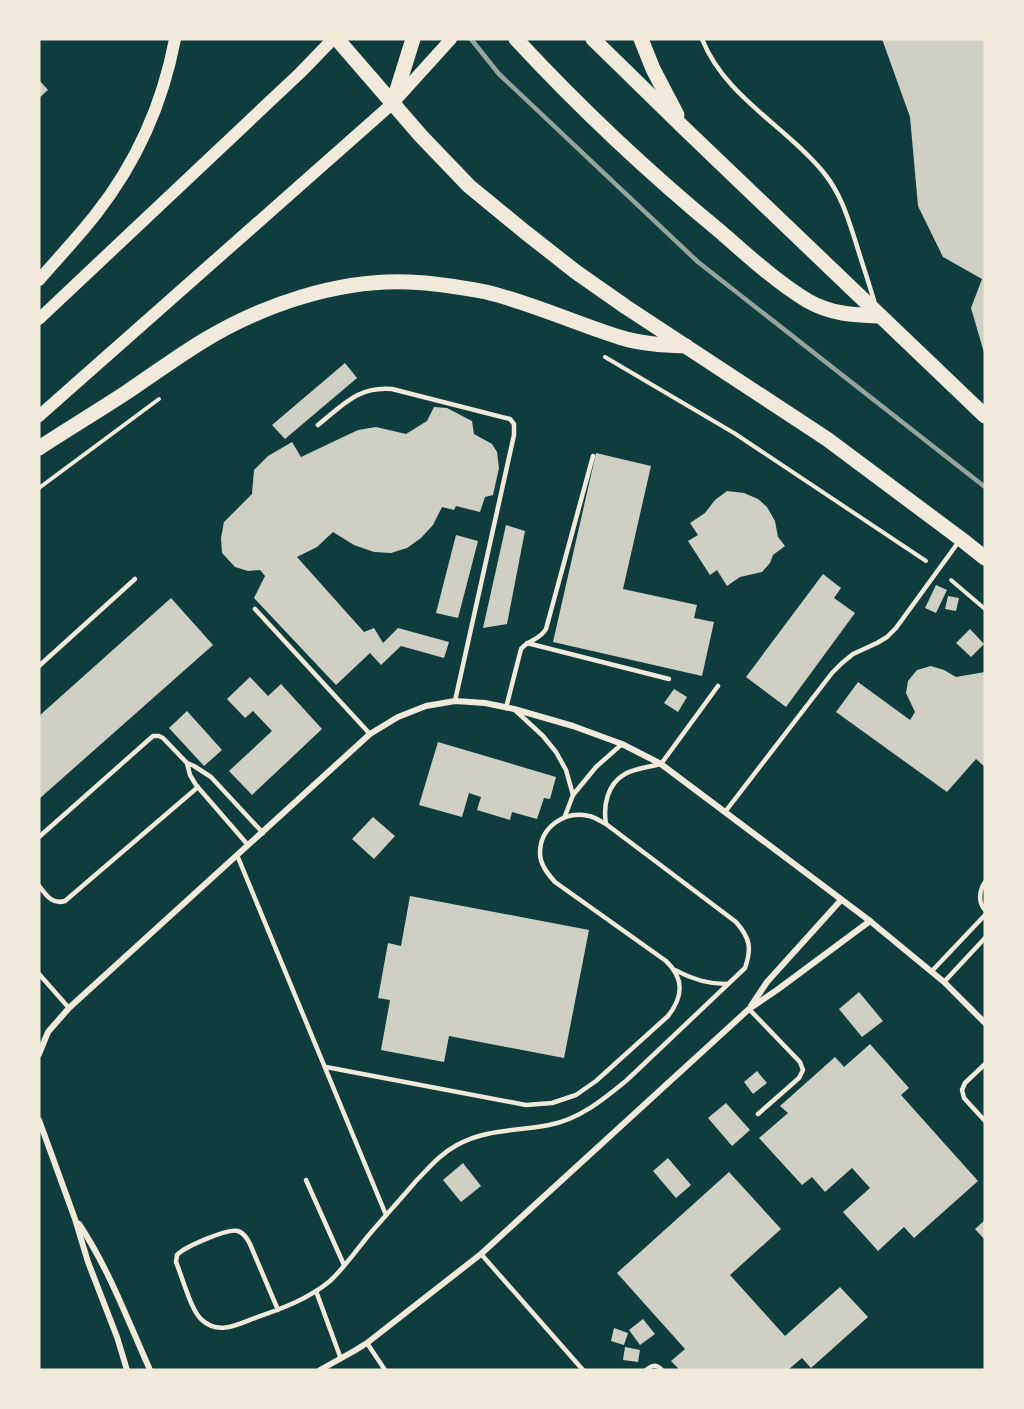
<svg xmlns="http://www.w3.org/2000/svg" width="1024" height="1409" font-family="'Sofia Sans Condensed',sans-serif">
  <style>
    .building { fill: #cfcfc3 }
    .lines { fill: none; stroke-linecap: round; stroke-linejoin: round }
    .path { stroke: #f1e9da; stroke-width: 4 }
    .service { stroke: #f1e9da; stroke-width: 4.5 }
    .minor { stroke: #f1e9da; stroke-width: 6 }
    .secondary { stroke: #f1e9da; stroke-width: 12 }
    .primary { stroke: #f1e9da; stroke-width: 15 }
    .rail { stroke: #97a49c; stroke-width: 4.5 }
  </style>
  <rect width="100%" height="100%" fill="#0f3d3e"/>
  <!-- building -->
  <g class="building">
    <polygon points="882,39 985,39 985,356 971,308 982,279 943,257 918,206 910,117"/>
    <polygon points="39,80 48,90 39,98"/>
    <polygon points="345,363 357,378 285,439 272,425"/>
    <polygon points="434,407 447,408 472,421 474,434 492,444 497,452 499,468 493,495 485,497 480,512 456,506 454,510 442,507 433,525 421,538 407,548 391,553 374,552 354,545 333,532 317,547 297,557 364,632 374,628 383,643 398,628 449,642 444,658 401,646 381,665 370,653 336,685 254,598 265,576 260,570 248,571 235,567 222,553 221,538 224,522 252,494 254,470 268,456 292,442 301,457 358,430 376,427 406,434 427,421"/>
    <polygon points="596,453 651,466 623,589 697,605 694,618 714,622 702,676 553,642"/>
    <polygon points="727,491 744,493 758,499 767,507 775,521 778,537 785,546 773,555 770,563 762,572 740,577 727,586 717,570 710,575 688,541 698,535 690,523 705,513 715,500"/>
    <polygon points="506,525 525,531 507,624 483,628"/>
    <polygon points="456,535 478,541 458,618 436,613"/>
    <polygon points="823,574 841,588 834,598 855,613 786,707 746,677"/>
    <polygon points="936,585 947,590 936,613 925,608"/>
    <polygon points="948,596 959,598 956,611 945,609"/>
    <polygon points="171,598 213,645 39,799 39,716"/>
    <polygon points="970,629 984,644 971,657 956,643"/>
    <polygon points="931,666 944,670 956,677 985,672 985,767 976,759 947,792 836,712 858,682 910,720 915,712 906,693 908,681 917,670"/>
    <polygon points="250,677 268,696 281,684 322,729 252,795 229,771 272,731 253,711 245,718 227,699"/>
    <polygon points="674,689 687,697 678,712 664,703"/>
    <polygon points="187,711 222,750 204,766 169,728"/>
    <polygon points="438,742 556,777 550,799 544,798 537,819 512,812 510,820 477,810 481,797 469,793 462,817 419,805"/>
    <polygon points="373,817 395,836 374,859 352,839"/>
    <polygon points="410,896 589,930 564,1058 449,1036 444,1062 381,1050 390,1000 378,998 388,943 401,946"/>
    <polygon points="859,992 883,1021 862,1037 839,1009"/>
    <polygon points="870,1044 909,1088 901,1095 978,1181 914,1238 904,1227 878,1251 843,1212 870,1188 852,1168 825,1192 812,1177 802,1185 759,1138 788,1113 780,1106 835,1057 844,1067"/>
    <polygon points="757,1071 767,1083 753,1094 744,1082"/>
    <polygon points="726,1103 750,1130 732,1146 708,1118"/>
    <polygon points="668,1158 691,1185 676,1198 653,1171"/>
    <polygon points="463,1163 481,1186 461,1202 443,1180"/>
    <polygon points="729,1172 781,1229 730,1275 785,1336 840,1287 868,1317 811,1368 802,1358 788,1370 680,1370 671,1361 685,1349 617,1273"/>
    <polygon points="985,1220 985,1240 975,1229"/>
    <polygon points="643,1319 655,1334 640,1345 629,1330"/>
    <polygon points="614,1328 628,1333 624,1345 611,1341"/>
    <polygon points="625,1347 640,1350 638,1362 623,1360"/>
  </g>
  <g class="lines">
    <!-- path -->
    <g class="path">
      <polyline points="605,357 734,433 926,561"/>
      <polyline points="39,488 159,399"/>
      <polyline points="951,580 985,609"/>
    </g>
    <!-- service -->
    <g class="service">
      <path d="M 702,39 C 725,97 786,126 824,173 C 841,194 848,218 856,243 C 862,263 869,283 875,304"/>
      <path d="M 318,425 C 343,405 358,386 392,389 L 510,419 L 514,424 L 514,435 L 455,701"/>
      <polyline points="255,609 370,734"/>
      <polyline points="527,643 669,679"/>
      <polyline points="39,666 135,579"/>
      <path d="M 506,708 L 521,649 C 528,640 540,640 546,629 L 593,456"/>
      <polyline points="516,711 543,736 556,752 566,770 573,795 565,816"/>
      <polyline points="187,763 190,775 196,785 248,845"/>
      <polyline points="573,795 596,767 622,744"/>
      <polyline points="725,812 832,673 842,663 853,654 877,643 887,637 896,628 960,540"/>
      <path d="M 606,824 C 603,806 607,784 625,774 C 635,768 650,767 661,764 L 718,686"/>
      <polyline points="39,837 153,736 159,736 163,738 187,763 194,766 211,777 263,833"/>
      <polyline points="237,855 386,1215"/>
      <path d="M 985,882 C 979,891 978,902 985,910"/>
      <path d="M 39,886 C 46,895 52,905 65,901 L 198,787"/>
      <path d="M 675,970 C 692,979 707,984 727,984"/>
      <polyline points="931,972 985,915"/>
      <polyline points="39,974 69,1008"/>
      <polyline points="944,982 985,938"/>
      <polyline points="749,1009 800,1062 803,1070 799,1078 758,1114"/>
      <polyline points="985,1064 965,1083 962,1090 964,1098 985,1121"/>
      <polyline points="306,1180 344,1265"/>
      <polyline points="481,1254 583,1370"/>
      <polyline points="316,1291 341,1359"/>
      <path d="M 278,1310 L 250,1244 C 247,1238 244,1233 238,1231 C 228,1228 184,1247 177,1255 L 176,1262 C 182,1276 191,1311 202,1320 C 217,1334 235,1326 252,1319 C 280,1309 307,1300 330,1281 C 344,1268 356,1251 368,1236 C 384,1217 400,1200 416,1181 C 429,1168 440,1154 457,1145 C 486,1129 518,1131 549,1125 C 580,1119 604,1099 627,1080 L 745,968 C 752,948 750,938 736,922 L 606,824 C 600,821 595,817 589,816 C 565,810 540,827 540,853 C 540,864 547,873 555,882 L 666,961 C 685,979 683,997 668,1016 L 596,1081 L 576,1095 L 552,1103 L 526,1105 L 326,1067"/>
      <polyline points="367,1343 385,1370"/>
      <path d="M 646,1370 C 652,1365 656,1364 662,1370"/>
    </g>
    <!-- minor -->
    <g class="minor">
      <polyline points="751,1006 767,982 841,900"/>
      <polyline points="39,1054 48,1032 69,1008 370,734 398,717 426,706 455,701 485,703 514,709 573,726 622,744 661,764 870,921 944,982 985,1023"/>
      <polyline points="39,1120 75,1219 88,1262 117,1337 127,1370"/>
      <path d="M 79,1224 C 109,1269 128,1321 150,1370"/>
      <polyline points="320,1370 354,1351 367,1343 481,1254 749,1009 777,990 870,921"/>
    </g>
    <!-- secondary -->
    <g class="secondary">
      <path d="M 39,280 C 58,258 78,237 96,214 C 136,163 163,102 175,39"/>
      <polyline points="39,319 300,73 333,39"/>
      <polyline points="39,416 393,103 451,39"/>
    </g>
    <!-- primary -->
    <g class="primary">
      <polyline points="337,39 421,136 469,186 525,232 576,272 626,307 827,439 961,539 985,558"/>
      <path d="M 516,39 C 580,108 649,173 722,233 C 748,256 778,283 808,301 C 831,314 853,315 879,316"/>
      <polyline points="593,39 684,128 985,416"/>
      <polyline points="641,39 653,69 677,115"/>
      <polyline points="393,103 413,39"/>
      <path d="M 39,448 C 68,429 98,411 127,392 C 152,375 177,357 203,341 C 262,305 339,279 409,282 C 435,283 460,287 486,292 C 532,303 574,323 619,337 C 641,344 663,345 686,346"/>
    </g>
    <!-- rail -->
    <polyline class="rail" points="471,39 499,74 698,262 985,487"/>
  </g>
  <!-- border -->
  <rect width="1024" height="1409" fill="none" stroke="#f1e9da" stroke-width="81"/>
</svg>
